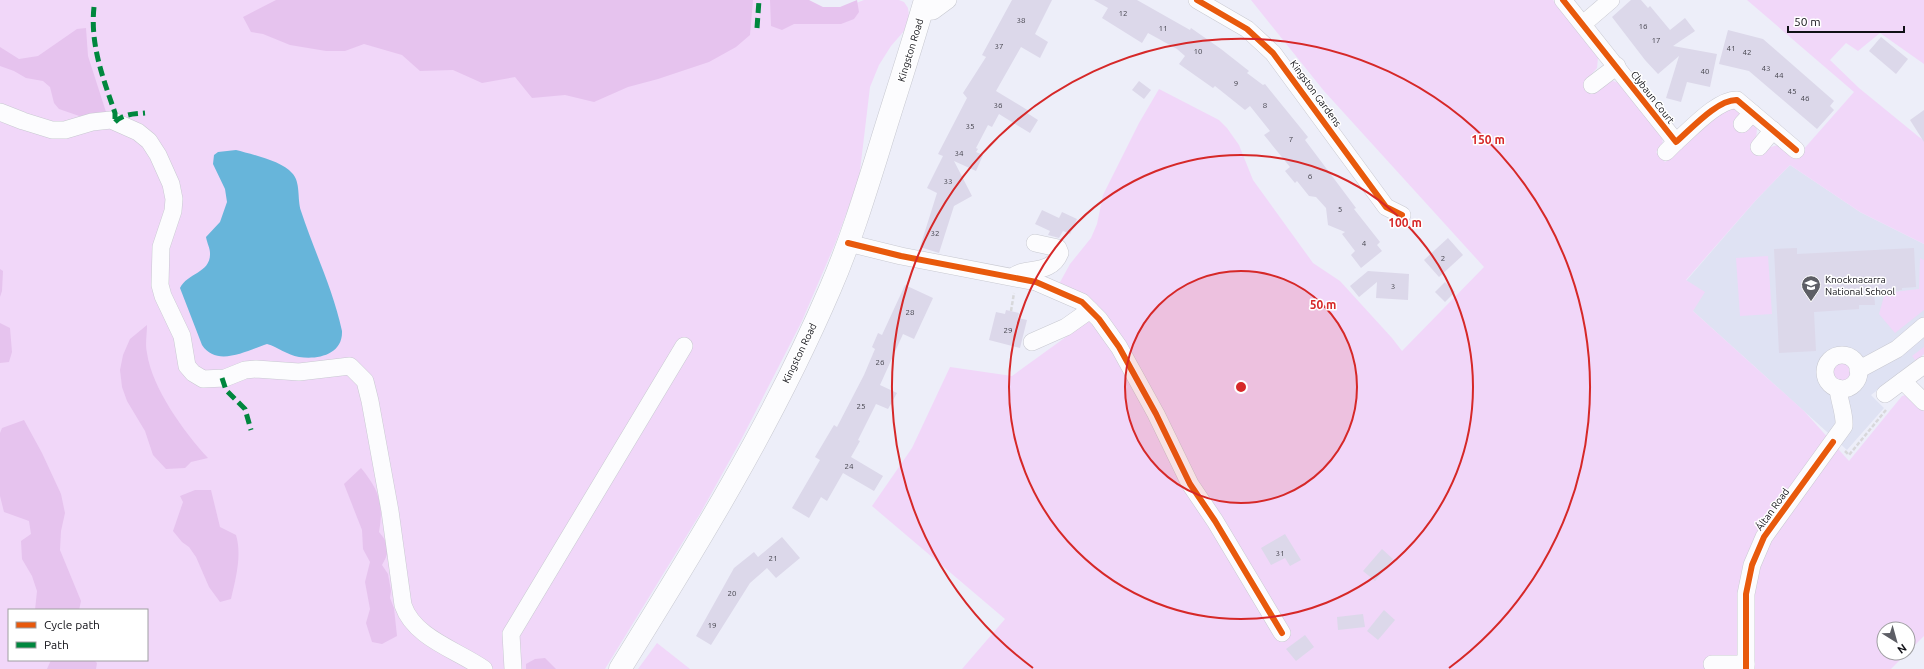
<svg xmlns="http://www.w3.org/2000/svg" width="1924" height="669" font-family="Ubuntu,sans-serif">
  <style>
    .built { fill: #dfe2f3 }
    .green { fill: #f1d7f9; fill-rule: evenodd }
    .forest { fill: #e6c3ee }
    .water { fill: #67b5da }
    .building { fill: #dcd8ea }
    .lines { fill: none; stroke-linecap: round; stroke-linejoin: round }
    .minor-casing { stroke: #c8c9d1; stroke-width: 18 }
    .major-casing { stroke: #c8c9d1; stroke-width: 23 }
    .path { stroke: #d8d8db; stroke-width: 2.5; stroke-dasharray: 4 2; stroke-linecap: butt }
    .minor { stroke: #fcfcfe; stroke-width: 17 }
    .major { stroke: #fcfcfe; stroke-width: 22 }
    .quiet { stroke: #00873e; stroke-width: 5; stroke-dasharray: 10 5; stroke-linecap: butt }
    .cycleway-casing { stroke: #fff; stroke-width: 8 }
    .cycleway { stroke: #e8590c; stroke-width: 6 }
    .ring { fill: none; stroke: #d62828; stroke-width: 2 }
    .labels { text-anchor: middle; stroke-width: 3; stroke-linejoin: round; paint-order: stroke }
    .number-label { font-size: 8px; fill: #43424b }
    .street-label { font-size: 10px; fill: #101016; stroke: #fff }
    .poi-label { font-size: 10px; fill: #101016; stroke: #fff; text-anchor: start }
    .centre { fill: #d62828; stroke: #fff; stroke-width: 2 }
    .ring-label { font-size: 12px; text-anchor: middle; font-weight: bold; fill: #d62828; stroke: #fff; stroke-width: 3; stroke-linejoin: round; paint-order: stroke }
  </style>
  <rect width="100%" height="100%" fill="#edeef9"/>
  <!-- built -->
  <polygon class="built" points="1790,165 1860,212 1924,244 1924,354 1871,395 1884,408 1847,450 1693,311 1686,281 1756,200"/>
  <!-- green -->
  <g class="green">
    <path d="M 0,0 L 803,0 L 833,12 L 864,0 L 899,0 L 904,2 L 908,8 L 909,16 L 904,31 L 891,46 L 879,65 L 870,87 L 859,179 L 835,244 L 802,321 L 741,440 L 700,514 L 605,669 L 0,669 ZM 9,610 L 147,610 L 147,660 L 9,660 Z"/>
    <polygon points="1251,0 1553,0 1598,58 1597,68 1587,79 1605,83 1613,81 1619,83 1662,137 1663,146 1656,152 1665,162 1727,108 1732,107 1740,113 1733,122 1746,132 1753,124 1757,128 1756,140 1767,148 1778,145 1795,159 1854,92 1747,0 1924,0 1924,64 1880,33 1858,51 1846,43 1830,60 1859,88 1919,137 1924,140 1924,244 1860,212 1790,165 1756,200 1686,280 1705,292 1693,311 1804,411 1849,461 1902,396 1906,395 1924,409 1924,636 1908,652 1908,629 1884,629 1884,653 1907,653 1891,669 962,669 1005,619 872,506 912,448 950,367 1012,376 1088,321 1059,284 1070,264 1091,238 1097,224 1103,195 1139,123 1159,89 1219,120 1227,128 1239,145 1253,180 1313,263 1340,281 1392,338 1402,351 1484,267 1324,91"/>
    <polygon points="1768,256 1772,314 1740,316 1736,258"/>
    <polygon points="1920,258 1924,260 1924,310 1895,333 1879,314 1885,293 1919,289"/>
    <polygon points="1924,347 1924,354 1916,361 1912,356"/>
    <circle cx="1842" cy="372" r="11"/>
    <polygon points="657,643 690,669 638,669"/>
  </g>
  <!-- forest -->
  <g class="forest">
    <polygon points="276,0 753,0 750,35 736,47 709,62 658,79 628,87 594,102 565,95 532,98 515,77 482,83 453,70 420,71 402,55 364,44 345,51 326,51 290,45 263,34 251,32 243,17"/>
    <polygon points="770,0 809,0 823,7 840,7 857,0 859,12 854,19 841,24 794,24 782,30 771,26"/>
    <polygon points="86,28 88,56 106,112 85,118 59,109 54,103 50,87 43,81 26,78 14,71 0,66 0,47 19,59 38,56 77,29"/>
    <polygon points="0,269 3,271 2,291 0,297"/>
    <polygon points="0,323 10,328 12,352 9,362 0,363"/>
    <path d="M 147,325 C 147,334 145,344 147,353 C 152,388 184,432 208,458 L 191,462 L 185,468 L 166,469 L 153,455 L 145,431 L 127,401 L 122,387 L 120,370 L 123,355 L 130,339 Z"/>
    <polygon points="24,420 42,453 61,494 65,513 61,531 60,550 81,601 79,610 35,610 37,591 32,576 22,559 21,541 31,534 29,521 4,512 0,496 0,433 2,428"/>
    <path d="M 361,468 C 379,490 384,504 379,532 C 389,544 391,550 382,565 L 388,574 L 391,591 L 390,598 L 394,608 L 397,636 L 382,644 L 372,642 L 366,623 L 370,609 L 365,582 L 370,562 L 363,549 L 362,530 L 344,484 Z"/>
    <path d="M 195,490 L 211,490 L 220,527 L 236,535 C 242,555 236,578 231,599 L 220,602 L 209,587 L 196,557 L 189,547 L 182,542 L 173,531 L 183,502 L 180,496 Z"/>
    <polygon points="545,658 556,669 526,669 526,664 535,659"/>
    <polygon points="51,660 94,660 97,663 96,669 47,669"/>
  </g>
  <!-- water -->
  <path class="water" d="M 236,150 C 251,154 282,161 292,173 C 301,182 297,199 301,211 C 314,251 333,289 342,331 C 343,355 317,360 299,357 C 287,355 278,347 267,344 C 248,350 217,368 202,345 L 180,288 C 187,273 211,273 210,253 C 210,248 207,243 206,237 L 220,222 L 227,202 L 225,189 L 213,164 L 214,155 L 218,152 Z"/>
  <!-- building -->
  <g class="building">
    <polygon points="1012,0 1052,0 1035,34 1048,42 1040,58 1021,47 996,91 1029,111 1027,113 1038,120 1030,133 999,114 992,127 988,125 976,148 978,149 976,152 983,155 976,171 954,161 972,196 954,206 939,253 920,247 937,193 927,188 943,156 938,154 967,98 963,93 986,57 982,55"/>
    <polygon points="1094,0 1137,0 1190,30 1191,28 1221,49 1249,71 1247,73 1263,85 1265,84 1308,137 1305,140 1356,208 1354,209 1380,242 1377,245 1382,251 1361,268 1351,255 1355,251 1342,234 1345,232 1328,225 1326,208 1316,197 1309,196 1297,181 1295,183 1285,171 1290,167 1264,135 1270,131 1250,106 1245,110 1215,86 1213,88 1179,64 1185,56 1177,49 1148,33 1142,43 1102,18 1108,8"/>
    <polygon points="1631,0 1641,0 1648,8 1650,6 1670,30 1685,18 1695,31 1673,46 1717,54 1710,87 1687,82 1681,102 1666,98 1679,56 1658,74 1645,60 1612,17"/>
    <polygon points="1728,30 1763,39 1834,101 1830,106 1834,110 1817,129 1749,71 1719,64"/>
    <polygon points="1881,37 1908,59 1896,74 1869,51"/>
    <polygon points="1139,81 1151,90 1144,99 1132,90"/>
    <polygon points="1924,110 1924,142 1910,120"/>
    <polygon points="1042,210 1059,218 1062,212 1077,219 1070,234 1063,231 1059,238 1048,235 1050,231 1035,224"/>
    <polygon points="1448,238 1463,255 1439,277 1424,260"/>
    <polygon points="1797,248 1797,254 1914,248 1916,287 1902,288 1902,290 1874,292 1875,305 1859,305 1859,309 1814,312 1816,351 1779,353 1774,249"/>
    <polygon points="1368,271 1409,274 1408,300 1376,298 1377,282 1359,297 1350,286"/>
    <polygon points="1445,282 1455,292 1445,302 1435,292"/>
    <polygon points="905,285 933,298 914,339 903,334 880,385 897,393 888,409 876,404 858,440 860,441 851,457 883,476 874,491 843,473 827,501 821,497 809,518 792,508 820,460 815,457 834,425 837,427 864,375 875,349 872,347 878,333 882,335"/>
    <polygon points="1006,310 1019,313 1018,318 1027,320 1020,348 989,340 996,312 1005,314"/>
    <polygon points="1285,534 1301,560 1290,566 1285,558 1271,565 1261,548"/>
    <polygon points="782,537 800,558 776,578 767,568 750,583 711,645 696,636 734,568 754,552 758,557"/>
    <polygon points="1382,549 1393,559 1375,581 1363,571"/>
    <polygon points="1384,610 1395,620 1378,640 1367,631"/>
    <polygon points="1363,614 1365,627 1338,630 1337,617"/>
    <polygon points="1305,635 1314,647 1296,661 1286,649"/>
  </g>
  <g class="lines">
    <defs>
      <g id="minor">
        <polyline points="1197,0 1247,29 1273,53 1386,207 1402,215"/>
        <path d="M 1563,0 L 1676,142 C 1691,129 1718,99 1737,100 L 1796,150"/>
        <polyline points="921,12 933,11 948,0"/>
        <polyline points="1583,24 1611,0"/>
        <polyline points="1592,85 1617,66"/>
        <path d="M 0,112 L 23,121 L 52,130 L 65,130 L 92,122 L 111,120 L 138,132 L 149,141 L 158,155 L 171,184 L 174,199 L 173,211 L 161,247 L 160,285 L 163,296 L 182,336 L 187,366 L 193,373 L 203,379 L 225,378 L 245,370 L 256,369 L 299,372 L 350,366 L 365,381 L 370,401 L 390,511 L 403,605 C 414,638 457,650 484,669"/>
        <polyline points="1742,124 1752,113"/>
        <polyline points="1759,147 1773,130"/>
        <polyline points="1666,152 1676,142"/>
        <polyline points="848,243 901,256 1036,282 1082,302 1099,319 1119,347 1156,414 1190,484 1215,521 1282,633"/>
        <path d="M 1014,276 C 1026,266 1051,276 1060,253 L 1058,248 L 1035,243"/>
        <polyline points="1032,342 1066,327 1090,310"/>
        <circle cx="1842" cy="372" r="17"/>
        <polyline points="1858,370 1897,349 1924,326"/>
        <polyline points="1903,381 1924,402"/>
        <polyline points="1885,394 1924,365"/>
        <polyline points="1712,664 1746,664"/>
        <polyline points="513,669 511,634 684,346"/>
        <path d="M 1746,669 L 1746,594 L 1752,565 L 1764,537 L 1844,426 C 1845,414 1839,401 1838,388"/>
      </g>
      <path id="major" d="M 620,669 C 696,547 773,422 830,289 C 850,243 865,194 880,146 C 895,97 911,49 925,0"/>
    </defs>
    <!-- minor casing -->
    <use href="#minor" class="minor-casing"/>
    <!-- major casing -->
    <use href="#major" class="major-casing"/>
    <!-- path -->
    <g class="path">
      <polyline points="1011,311 1014,293"/>
      <polyline points="1845,451 1849,455 1886,410"/>
    </g>
    <!-- minor -->
    <use href="#minor" class="minor"/>
    <!-- major -->
    <use href="#major" class="major"/>
    <!-- quiet -->
    <g class="quiet">
      <path d="M 94,7 C 90,45 103,78 115,113 L 115,122"/>
      <polyline points="757,28 759,0"/>
      <path d="M 115,122 C 123,114 134,114 145,113"/>
      <polyline points="222,378 226,390 245,409 251,430"/>
    </g>
    <defs>
      <g id="cycleway">
        <polyline points="1197,0 1247,29 1273,53 1386,207 1402,215"/>
        <path d="M 1563,0 L 1676,142 C 1691,129 1718,99 1737,100 L 1796,150"/>
        <polyline points="848,243 901,256 1036,282 1082,302 1099,319 1119,347 1156,414 1190,484 1215,521 1282,633"/>
        <polyline points="1746,669 1746,594 1752,565 1764,537 1833,442"/>
      </g>
    </defs>
    <!-- cycleway casing -->
    <use href="#cycleway" class="cycleway-casing"/>
    <!-- cycleway -->
    <use href="#cycleway" class="cycleway"/>
  </g>
  <!-- distance rings -->
  <circle cx="1241" cy="387" r="116" fill="#d62828" fill-opacity=".12"/>
  <g class="ring">
    <circle cx="1241" cy="387" r="116"/>
    <circle cx="1241" cy="387" r="232"/>
    <path d="M1033 668A349 349 0 1 1 1449 668"/>
  </g>
  <!-- icons -->
  <defs>
    <symbol id="school-pin" viewBox="-11 -11 22 30"><path d="M0 17L-7.5 6A9.5 9.5 0 1 1 7.5 6Z" fill="#5d5e65" stroke="#fff"/><path d="M0-5L7-2L0 1L-7-2ZM-4 1L0 2.5L4 1V4Q0 6-4 4Z" fill="#fff"/></symbol>
  </defs>
  <g fill-rule="evenodd">
    <use href="#school-pin" x="1800" y="274" width="22" height="30"/>
  </g>
  <g class="labels">
    <!-- number labels -->
    <g class="number-label">
      <text x="1123" y="16">12</text>
      <text x="1021" y="23">38</text>
      <text x="1643" y="29">16</text>
      <text x="1163" y="31">11</text>
      <text x="1656" y="43">17</text>
      <text x="999" y="49">37</text>
      <text x="1731" y="51">41</text>
      <text x="1198" y="54">10</text>
      <text x="1747" y="55">42</text>
      <text x="1766" y="71">43</text>
      <text x="1705" y="74">40</text>
      <text x="1779" y="78">44</text>
      <text x="1236" y="86">9</text>
      <text x="1792" y="94">45</text>
      <text x="1805" y="101">46</text>
      <text x="998" y="108">36</text>
      <text x="1265" y="108">8</text>
      <text x="970" y="129">35</text>
      <text x="1291" y="142">7</text>
      <text x="959" y="156">34</text>
      <text x="1310" y="179">6</text>
      <text x="948" y="184">33</text>
      <text x="1340" y="212">5</text>
      <text x="935" y="236">32</text>
      <text x="1364" y="246">4</text>
      <text x="1443" y="261">2</text>
      <text x="1393" y="289">3</text>
      <text x="910" y="315">28</text>
      <text x="1008" y="333">29</text>
      <text x="880" y="365">26</text>
      <text x="861" y="409">25</text>
      <text x="849" y="469">24</text>
      <text x="1280" y="556">31</text>
      <text x="773" y="561">21</text>
      <text x="732" y="596">20</text>
      <text x="712" y="628">19</text>
    </g>
    <!-- street labels -->
    <g class="street-label">
      <text transform="translate(910 50) rotate(-73)" y="4">Kingston Road</text>
      <text transform="translate(1316 93) rotate(54)" y="4">Kingston Gardens</text>
      <text transform="translate(1653 97) rotate(52)" y="4">Clybaun Court</text>
      <text transform="translate(799 353) rotate(-64)" y="4">Kingston Road</text>
      <text transform="translate(1772 509) rotate(-54)" y="4">Áltan Road</text>
    </g>
    <!-- poi labels -->
    <g class="poi-label">
      <text x="1825" y="283">Knocknacarra<tspan x="1825" dy="12">National School</tspan></text>
    </g>
  </g>
  <circle cx="1241" cy="387" r="6" class="centre"/>
  <g class="ring-label">
    <text x="1488" y="144">150 m</text>
    <text x="1405" y="227">100 m</text>
    <text x="1323" y="309">50 m</text>
  </g>
  <!-- legend -->
  <rect x="8" y="609" width="140" height="52" fill="#ffffff" stroke="#9f9fa2"/>
  <rect x="16" y="622" width="20" height="6" fill="#e8590c" stroke="#9f9fa2"/>
  <text x="44" y="629" font-size="12" fill="#101016">Cycle path</text>
  <rect x="16" y="642" width="20" height="6" fill="#00873e" stroke="#9f9fa2"/>
  <text x="44" y="649" font-size="12" fill="#101016">Path</text>
  <!-- north arrow -->
  <g transform="translate(1896 641) rotate(143)"><circle r="19" fill="#ffffff" stroke="#9f9fa2"/>
  <path d="M0-3L7 15L0 10L-7 15Z" fill="#5d5e65"/>
  <text y="-6" font-size="11" font-weight="bold" text-anchor="middle" fill="#101016">N</text>
  </g>
  <!-- scale -->
  <path d="M1788 26v6h116v-6" fill="none" stroke="#101016" stroke-width="2"/>
  <text x="1794" y="26" font-size="12" fill="#101016" stroke="#ffffff" stroke-width="3" paint-order="stroke">50 m</text>
</svg>
